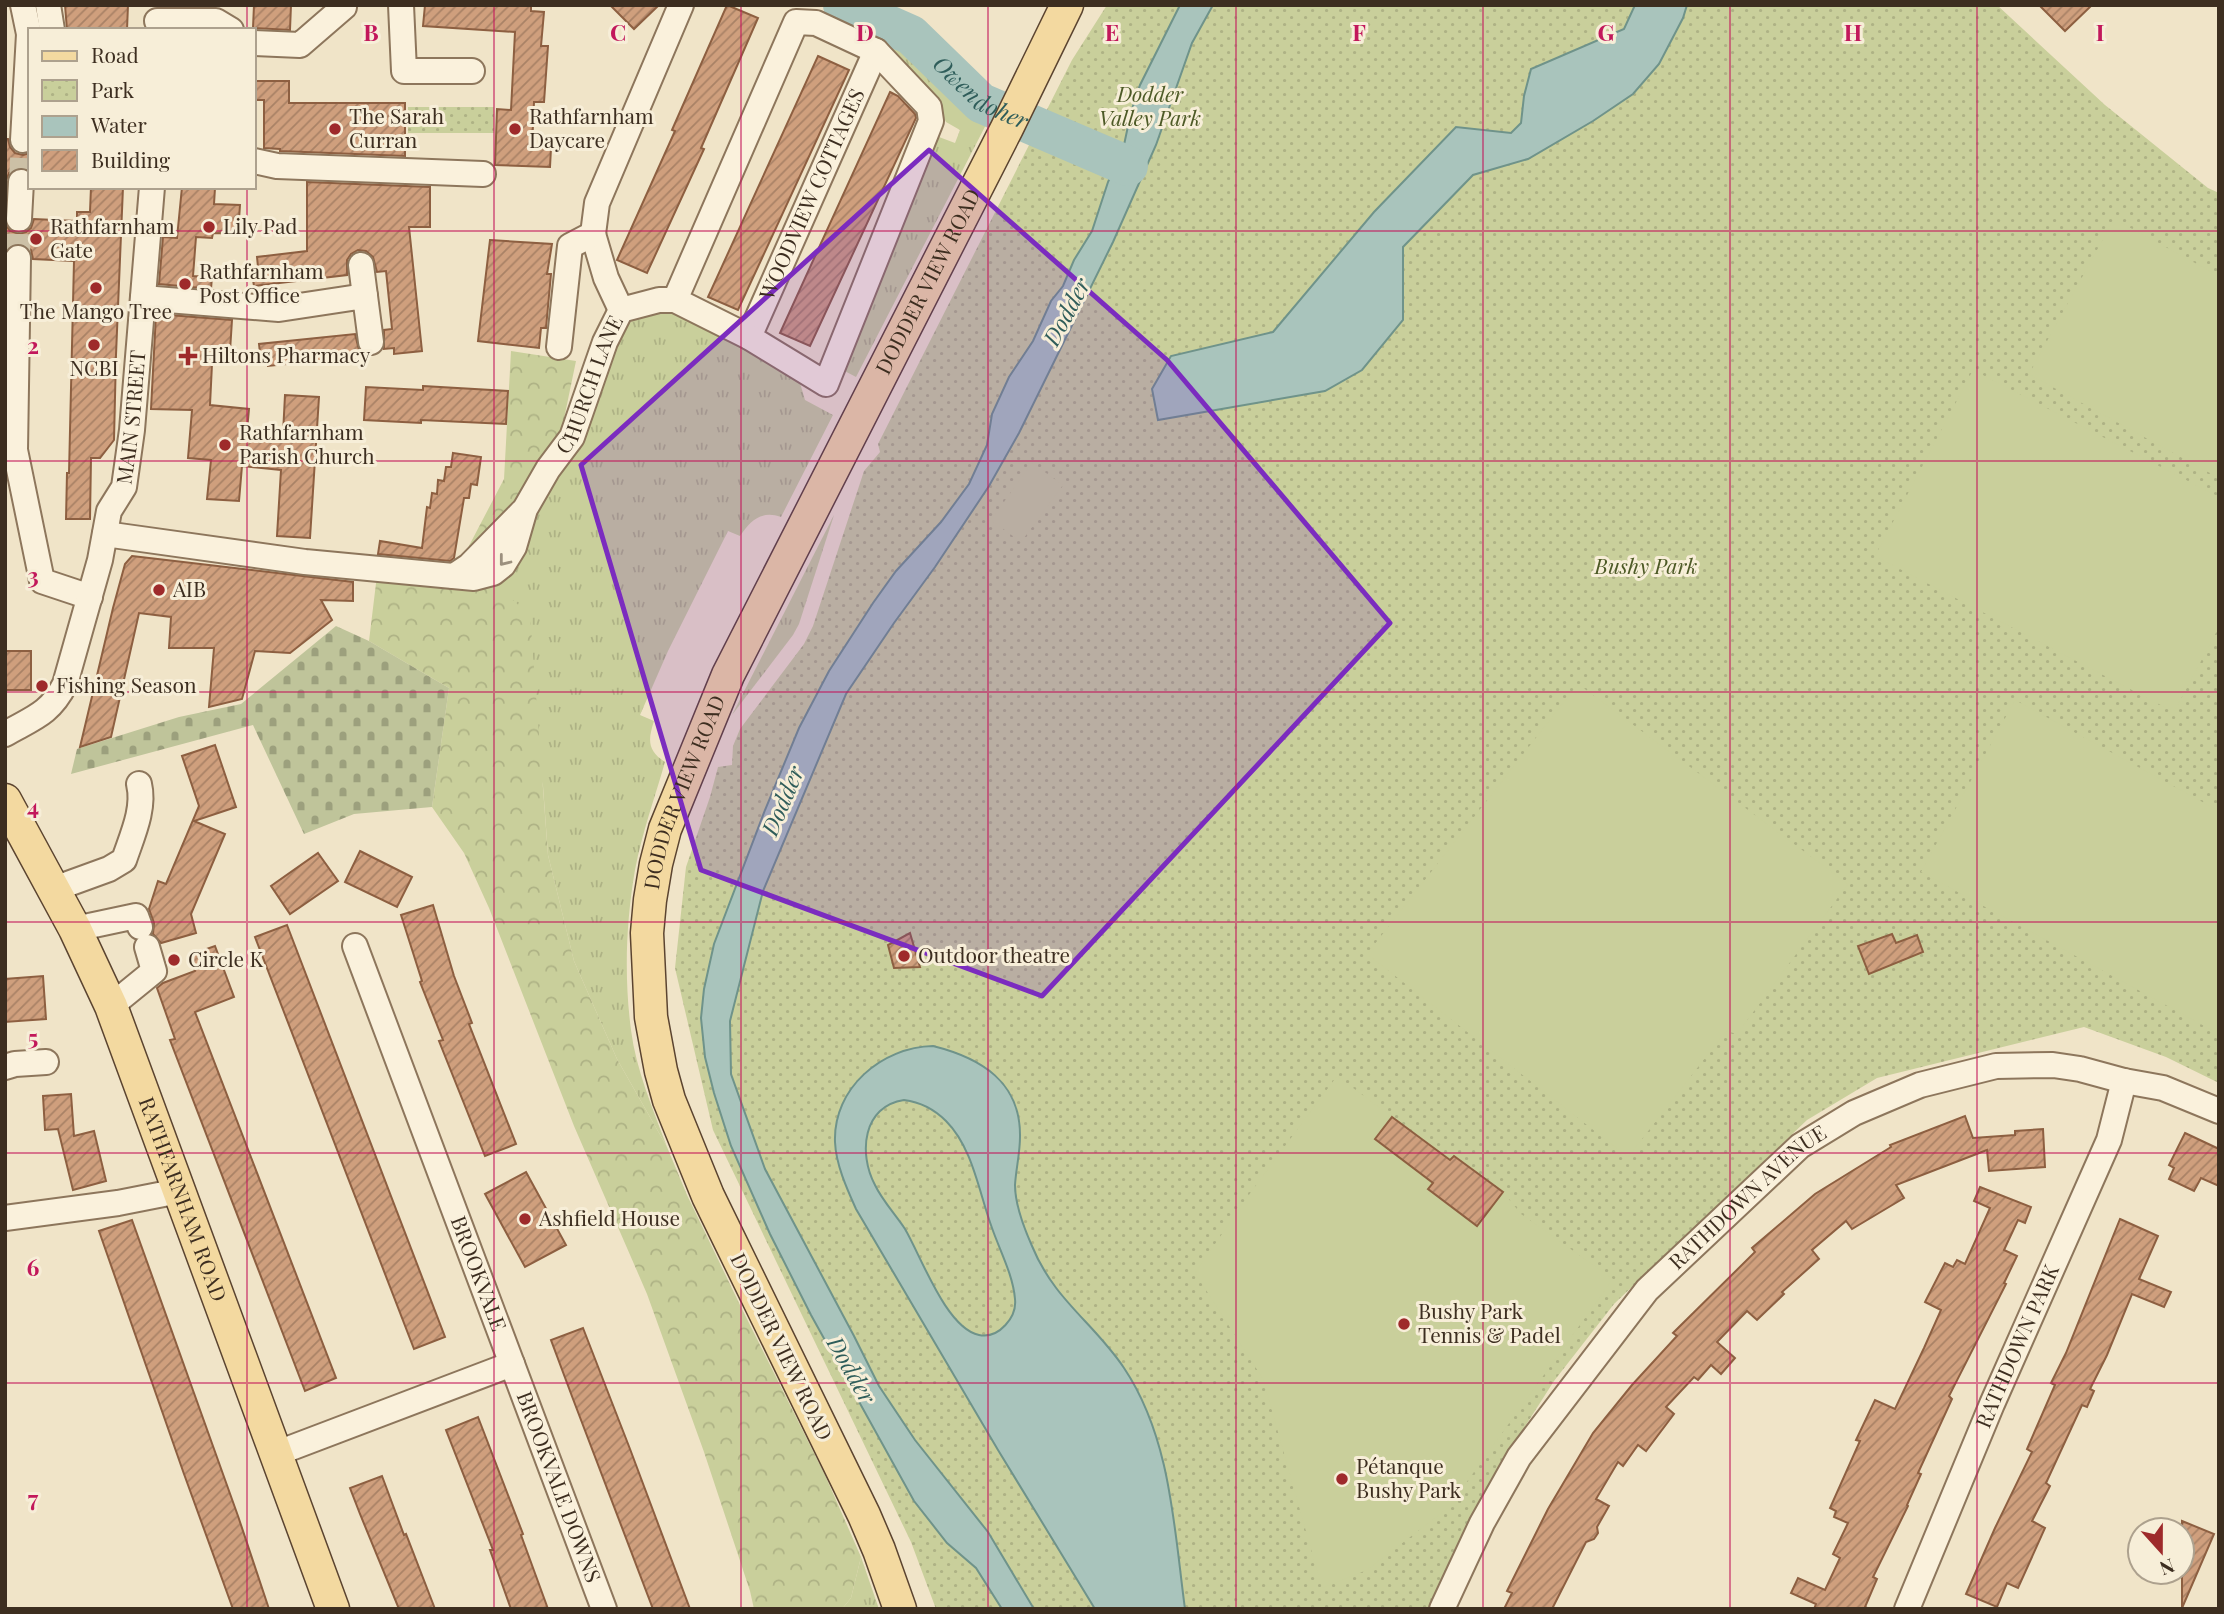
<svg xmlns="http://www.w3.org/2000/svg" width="2224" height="1614" font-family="'Playfair Display',serif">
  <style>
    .grass { fill: url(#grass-tufts) }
    .forest { fill: url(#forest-crowns) }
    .cemetery { fill: url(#cemetery-stones) }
    .park { fill: url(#park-dots) }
    .pitch { fill: #c9cf9b }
    .water { fill: #a9c4bc; stroke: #6f938a; stroke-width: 2; fill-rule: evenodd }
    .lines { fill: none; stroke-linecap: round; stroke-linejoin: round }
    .river { stroke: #a9c4bc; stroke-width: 40 }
    .building { fill: url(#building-hatch); stroke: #8d5f41; stroke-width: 2 }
    .minor-tunnel { stroke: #ccc0a6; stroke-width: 24; stroke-dasharray: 24 12; stroke-linecap: butt }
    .minor-casing { stroke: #8d765c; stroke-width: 28 }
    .major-casing { stroke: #5b4430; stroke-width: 35 }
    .minor { stroke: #faf1dc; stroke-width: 24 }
    .major { stroke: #f3d9a0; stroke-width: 32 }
    .oneway { stroke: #9c907e }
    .marked { fill: #7b2cbf; fill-opacity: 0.2; stroke: #7b2cbf; stroke-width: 5; stroke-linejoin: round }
    .grid { fill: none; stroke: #c2185b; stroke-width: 2; stroke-opacity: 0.55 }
    .poi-dot { fill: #9e2a2b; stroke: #f7eed8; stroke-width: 2.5 }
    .labels { text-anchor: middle; stroke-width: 6; stroke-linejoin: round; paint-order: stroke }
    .park-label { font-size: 21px; font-style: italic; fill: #4d5a26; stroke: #f7eed8 }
    .poi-label { font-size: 21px; fill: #3d2e20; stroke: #f7eed8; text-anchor: start }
    .street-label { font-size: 21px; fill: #3d2e20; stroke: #f7eed8 }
    .water-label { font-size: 23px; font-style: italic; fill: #2f5d5a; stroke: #f7eed8 }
    .grid-label { font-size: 23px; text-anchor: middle; font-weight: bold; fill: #c2185b; stroke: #f7eed8; stroke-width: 6; stroke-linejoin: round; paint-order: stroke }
  </style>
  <defs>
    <pattern id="grass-tufts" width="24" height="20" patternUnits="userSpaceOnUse" patternTransform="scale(1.75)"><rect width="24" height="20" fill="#c9cf9b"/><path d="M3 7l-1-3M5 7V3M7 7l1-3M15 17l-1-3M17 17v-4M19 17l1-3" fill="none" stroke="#aeb285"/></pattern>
    <pattern id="forest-crowns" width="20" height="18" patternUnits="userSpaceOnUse" patternTransform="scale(1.75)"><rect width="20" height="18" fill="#c9cf9b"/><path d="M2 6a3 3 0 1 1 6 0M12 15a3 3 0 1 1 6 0" fill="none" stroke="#aeb285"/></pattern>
    <pattern id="cemetery-stones" width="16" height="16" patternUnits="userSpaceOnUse" patternTransform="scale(1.75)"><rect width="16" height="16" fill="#bfc49a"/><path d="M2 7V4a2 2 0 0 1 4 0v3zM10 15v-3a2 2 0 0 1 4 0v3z" fill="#9ca07d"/></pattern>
    <pattern id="park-dots" width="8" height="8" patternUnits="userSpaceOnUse" patternTransform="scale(1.75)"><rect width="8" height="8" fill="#c9cf9b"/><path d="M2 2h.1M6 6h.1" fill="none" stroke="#aeb285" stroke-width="1.8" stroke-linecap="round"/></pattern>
    <pattern id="building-hatch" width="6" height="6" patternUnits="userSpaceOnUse" patternTransform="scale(1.75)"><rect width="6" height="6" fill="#cf9f7d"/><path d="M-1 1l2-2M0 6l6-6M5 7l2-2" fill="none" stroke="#a98266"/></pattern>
  </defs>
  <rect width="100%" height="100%" fill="#f0e4c8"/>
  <!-- grass -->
  <g class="grass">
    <path d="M 909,38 C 933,66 956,101 991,115 L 856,377 L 839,368 L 939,137 L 955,143 L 960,130 L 946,122 L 942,114 L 880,45 Z"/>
    <path d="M 674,309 L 719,331 L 800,383 L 805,400 L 833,415 L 781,517 C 761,510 750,521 740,536 L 728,531 L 668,651 L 640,715 L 654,721 C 648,740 647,750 665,762 C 655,797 642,833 635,870 C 626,922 624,977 631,1030 C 636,1070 653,1109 667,1147 L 617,1059 L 574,961 L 548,855 L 543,786 L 493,583 L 537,503 L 617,332 C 636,317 649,310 674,309 Z"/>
    <polygon points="834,515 799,624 793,635 732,715"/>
    <polygon points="861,1557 879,1609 842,1609 851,1598"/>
  </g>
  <!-- forest -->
  <polygon class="forest" points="511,351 576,361 560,438 493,583 530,615 548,855 574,961 617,1059 667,1147 687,1195 740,1305 825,1475 861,1557 851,1598 842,1609 754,1609 750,1591 704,1452 647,1294 574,1126 489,908 464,853 432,807 449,688 369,641 377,575 449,584 504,479"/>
  <!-- cemetery -->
  <polygon class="cemetery" points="336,626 369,641 449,688 432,807 354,814 304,834 253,725 71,774 77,749 179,717 241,704"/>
  <!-- park -->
  <g class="park">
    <polygon points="1107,5 1997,5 2105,105 2208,188 2219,193 2219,1083 2166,1057 2084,1027 1877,1078 1807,1120 1614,1304 1554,1381 1499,1467 1430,1609 936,1609 911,1542 713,1130 675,968 686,867 710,797 718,767 732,765 733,746 740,729 804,644 813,626 864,471 880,452 878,444 1072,60"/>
    <rect x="408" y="107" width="86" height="26"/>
  </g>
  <!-- pitch -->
  <g class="pitch">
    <polygon points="2114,219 2219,276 2219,478 2029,374"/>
    <polygon points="1973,370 2219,497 2219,627 2174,712 1875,556"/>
    <polygon points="1032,463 1063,485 1021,542 991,520"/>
    <polygon points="1578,684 1848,884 1737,1034 1726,1031 1628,1157 1367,954"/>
    <polygon points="2015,700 2219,811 2219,1034 1921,872"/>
    <polygon points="1337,1076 1450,1160 1454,1156 1503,1192 1521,1214 1613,1279 1448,1508 1367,1570 1322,1588 1263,1379 1195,1273 1251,1192"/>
  </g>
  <!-- water -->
  <g class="water">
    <polygon points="1180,5 1213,5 1192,43 1156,145 1113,242 1019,433 989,486 935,567 894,623 846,694 763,891 730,1021 731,1074 765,1169 854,1336 879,1386 915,1440 988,1532 1034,1609 1002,1609 976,1568 947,1543 914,1501 811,1315 770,1234 731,1146 714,1093 705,1057 701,1018 704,989 714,944 765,810 799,728 829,671 873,603 896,571 941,522 969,484 987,445 992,414 1009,377 1033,341 1051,301 1063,286 1074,260 1092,231 1108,182 1124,145 1131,112 1140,85"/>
    <polygon points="1635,5 1687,5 1683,18 1659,64 1633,94 1593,121 1528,159 1473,175 1403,247 1403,320 1362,370 1325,391 1158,420 1152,389 1171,356 1273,332 1374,212 1456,127 1511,133 1521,123 1524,96 1531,69 1624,29"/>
    <path d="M 933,1046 C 981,1058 1021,1082 1020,1137 C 1020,1153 1016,1169 1015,1185 C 1015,1205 1024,1228 1032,1246 C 1054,1300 1094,1323 1124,1368 C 1171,1438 1174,1528 1185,1609 L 1095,1609 L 998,1450 L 856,1209 C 847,1189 836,1165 835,1142 C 833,1088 882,1047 933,1046 ZM 904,1100 C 920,1102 935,1110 946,1121 C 973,1148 979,1193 992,1228 C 1000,1251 1013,1275 1015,1299 C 1017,1317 999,1339 979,1335 C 946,1328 921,1256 905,1229 C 895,1214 882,1200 875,1185 C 858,1153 863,1106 904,1100 Z"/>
  </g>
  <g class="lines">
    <!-- river -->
    <path class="river" id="s1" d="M 843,5 L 911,35 L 981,103 L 1128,166"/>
  </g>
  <!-- building -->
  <g class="building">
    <polygon points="65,5 128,5 127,30 67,30"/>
    <polygon points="254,5 291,5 290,30 253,28"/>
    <polygon points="425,5 531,5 531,11 544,12 541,46 548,46 544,102 534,102 532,147 551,148 550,167 495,165 497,109 511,110 515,32 423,26"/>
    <polygon points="610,5 659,5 634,29"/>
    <polygon points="727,5 758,18 701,148 704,149 647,273 617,260 675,131 672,130"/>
    <polygon points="2039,5 2092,5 2065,31"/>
    <polygon points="818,56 849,70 738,310 708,297"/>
    <polygon points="254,81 289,81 289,103 405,103 405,156 280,151 280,149 264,148 264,100 254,100"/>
    <polygon points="890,92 898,96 915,114 916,118 810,346 780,333"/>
    <polygon points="5,139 8,139 10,147 15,153 23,155 30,153 30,170 22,167 15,169 9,173 6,181"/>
    <polygon points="307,182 430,187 430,227 409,227 422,351 394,354 394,348 384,349 384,330 392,329 386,271 377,272 373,257 366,251 358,250 351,254 347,260 347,275 254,286 251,268 258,267 257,257 307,251"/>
    <polygon points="91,187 123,187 116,355 114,440 100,458 91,458 90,519 66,519 67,473 69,473 74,261 33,259 31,250 26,246 19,243 11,245 5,251 5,224 10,231 19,234 26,232 31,228 34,219 77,221 77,212 90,212"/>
    <polygon points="182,187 215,188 214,204 240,205 238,234 213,233 212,238 196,237 193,276 212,277 211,289 159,284 163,237 177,238"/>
    <polygon points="490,240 552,244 547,274 551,274 546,328 541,328 539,348 478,341"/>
    <polygon points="156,314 232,320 230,351 224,350 223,364 212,364 210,405 249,409 247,431 283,434 285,395 319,397 310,538 277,536 281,470 242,466 239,501 207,499 211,460 188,458 192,410 151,409"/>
    <polygon points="355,334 359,350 356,351 356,357 268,366 268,362 261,362 259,344"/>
    <polygon points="423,386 508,391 506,424 421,420 421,423 364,420 366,387 423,390"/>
    <polygon points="453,453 481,457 477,485 471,484 469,498 464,498 454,558 450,561 378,554 380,541 422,548 427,507 430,508 432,493 437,494 438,480 444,481 446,467 451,467"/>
    <polygon points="132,556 353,582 353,601 321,600 332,620 290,653 255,651 242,699 209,707 214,648 169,648 171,617 139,613 111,737 80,747 113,608 125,564"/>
    <rect x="5" y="651" width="26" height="39"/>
    <polygon points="215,745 236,807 194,821 225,834 191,914 196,933 161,943 153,934 154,923 149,909 158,881 166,884 199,806 182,756"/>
    <polygon points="360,851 412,877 397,907 345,882"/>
    <polygon points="318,853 338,881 290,914 271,886"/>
    <polygon points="433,905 454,976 472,1023 469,1024 516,1144 485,1156 439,1041 443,1040 420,982 422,981 401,915"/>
    <polygon points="287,925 445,1337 414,1349 255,937"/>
    <polygon points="910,933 920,967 894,968 888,945"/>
    <polygon points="1892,934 1896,943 1917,935 1923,952 1869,974 1858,946"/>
    <polygon points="215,946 234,997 195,1012 336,1378 305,1391 170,1040 175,1039 157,988 163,983 195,971 189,955"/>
    <polygon points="43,976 46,1019 5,1022 5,979"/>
    <polygon points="71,1094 74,1136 94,1131 106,1181 73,1190 58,1129 45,1130 43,1096"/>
    <polygon points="1965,1116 1973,1138 2015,1135 2015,1131 2043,1129 2045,1167 1989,1171 1987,1150 1896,1185 1904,1198 1852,1229 1846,1221 1812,1250 1819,1259 1782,1292 1784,1294 1757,1320 1747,1311 1717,1342 1735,1358 1721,1374 1711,1365 1698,1380 1694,1377 1666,1407 1674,1414 1646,1451 1638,1445 1623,1466 1618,1462 1596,1499 1609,1506 1597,1527 1598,1533 1594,1539 1586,1542 1552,1609 1504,1609 1512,1593 1507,1591 1548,1509 1593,1433 1632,1385 1677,1336 1673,1333 1755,1252 1752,1248 1815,1194 1891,1147 1890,1145"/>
    <polygon points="1392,1117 1450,1160 1454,1156 1503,1192 1477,1226 1428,1189 1433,1183 1375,1139"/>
    <polygon points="2185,1133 2219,1149 2219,1186 2201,1178 2194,1191 2169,1179 2174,1168 2169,1165"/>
    <polygon points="526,1172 566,1245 525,1267 485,1194"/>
    <polygon points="1980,1187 2031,1207 2025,1223 2018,1220 2004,1250 2017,1256 2004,1283 2006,1284 1949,1396 1952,1399 1918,1473 1921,1474 1907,1505 1908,1506 1873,1577 1877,1579 1865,1607 1869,1609 1814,1609 1816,1604 1791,1593 1798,1578 1825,1590 1840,1558 1833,1554 1848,1523 1834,1517 1836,1511 1830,1508 1860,1441 1856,1440 1875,1400 1895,1409 1924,1348 1941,1310 1925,1302 1945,1263 1953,1267 1957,1260 1965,1264 1990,1208 1974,1201"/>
    <polygon points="2120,1219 2158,1236 2139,1279 2171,1292 2164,1307 2132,1294 2107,1355 2090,1389 2094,1391 2087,1407 2082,1405 2046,1483 2050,1486 2032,1521 2045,1528 2018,1588 2007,1583 1997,1607 1966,1594 1995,1528 2032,1452 2027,1449 2055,1385 2051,1383 2066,1353"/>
    <polygon points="132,1220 238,1516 269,1609 233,1609 184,1474 99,1231"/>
    <polygon points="583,1328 630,1449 690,1609 653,1609 573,1399 551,1340"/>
    <polygon points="478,1417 523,1534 521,1535 548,1609 511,1609 490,1550 493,1550 446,1430"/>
    <polygon points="382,1476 404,1535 406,1534 435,1609 399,1609 360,1514 350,1488"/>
    <polygon points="2182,1521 2214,1534 2182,1608"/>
  </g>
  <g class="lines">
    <!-- minor-tunnel -->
    <g class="minor-tunnel">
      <polyline points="21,182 23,140"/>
      <polyline points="18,258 19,219"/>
    </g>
    <defs>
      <g id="minor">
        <polyline points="48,5 52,30"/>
        <polyline points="401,5 404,71 472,71"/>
        <polyline points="157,21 216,21 231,30"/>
        <polyline points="254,43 300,45 344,7"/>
        <polyline points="23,140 29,34 23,5"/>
        <polyline points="254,161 277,166 483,174"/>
        <polyline points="19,219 21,182"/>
        <polyline points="593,234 606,278 621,310"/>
        <polyline points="18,258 15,450 42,581 90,597"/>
        <polyline points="361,265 365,296"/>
        <polyline points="143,298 279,309 365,296 371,342"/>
        <path id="s2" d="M 749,337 L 876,51"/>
        <polyline points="559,347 570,246 593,234 597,203 681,5"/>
        <path id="s3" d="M 105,534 L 305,562 L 474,578 L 493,573 L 503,565 L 514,547 L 525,509 L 548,469 L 572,437 L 605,342 L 621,310 L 659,300 L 675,300 L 749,337 L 826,384 L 931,121 L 929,107 L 876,51 L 816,23 L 796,22 L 675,300"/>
        <polyline points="454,576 469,566 522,512"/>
        <path id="s4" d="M 5,734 C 33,718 50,714 65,684 L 100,560 L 109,511 L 124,487 L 132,430 L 152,187"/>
        <path d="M 54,889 L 109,869 L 124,860 C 132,836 145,809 139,784"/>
        <polyline points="75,929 136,916 140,927"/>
        <path id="s5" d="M 355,946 L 604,1609"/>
        <polyline points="111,1006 154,971 147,947"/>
        <polyline points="5,1067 15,1064 46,1062"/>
        <polyline points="5,1218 118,1203 179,1191"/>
        <polyline points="275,1454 512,1364"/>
        <path id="s6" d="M 1442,1609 L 1482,1523 L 1519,1457 L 1647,1290 L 1800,1146 L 1854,1113 L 1920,1085 L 1996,1066 L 2053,1065 L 2080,1069 L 2124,1081 L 2163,1088 L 2219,1111"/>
        <path id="s7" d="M 1907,1609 L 1992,1404 L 2109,1140 L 2124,1081"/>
      </g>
      <g id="major">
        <path id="s8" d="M 5,800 L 75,929 L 111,1006 L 333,1609"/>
        <path id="s9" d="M 900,1609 L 879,1550 L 864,1515 L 708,1196 L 669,1100 L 661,1071 L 651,1017 L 647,933 L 650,900 L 656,864 L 665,829 L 728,675 L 1007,128 L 1067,5"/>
      </g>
    </defs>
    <!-- minor casing -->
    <use href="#minor" class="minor-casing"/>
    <!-- major casing -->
    <use href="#major" class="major-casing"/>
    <!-- minor -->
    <use href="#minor" class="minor"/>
    <!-- major -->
    <use href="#major" class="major"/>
  </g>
  <!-- one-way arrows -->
  <defs><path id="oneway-chevron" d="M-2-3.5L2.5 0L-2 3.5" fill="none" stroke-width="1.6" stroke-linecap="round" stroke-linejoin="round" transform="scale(1.75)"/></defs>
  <use class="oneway" href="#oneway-chevron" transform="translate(504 561) rotate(128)"/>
  <!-- marked area -->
  <path class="marked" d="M 929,150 L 1167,360 L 1390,623 L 1042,996 L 701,870 L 581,465 Z"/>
  <!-- grid -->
  <path class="grid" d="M 247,5 L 247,30M 494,5 L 494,1609M 741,5 L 741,1609M 988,5 L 988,1609M 1236,5 L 1236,1609M 1483,5 L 1483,1609M 1730,5 L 1730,1609M 1977,5 L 1977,1609M 247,187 L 247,1609M 5,231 L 2219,231M 5,461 L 2219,461M 5,692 L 2219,692M 5,922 L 2219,922M 5,1153 L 2219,1153M 5,1383 L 2219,1383"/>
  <!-- markers -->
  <g class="poi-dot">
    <circle cx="335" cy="129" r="7"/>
    <circle cx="515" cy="129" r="7"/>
    <circle cx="209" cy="227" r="7"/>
    <circle cx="36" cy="239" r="7"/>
    <circle cx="185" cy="284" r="7"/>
    <circle cx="96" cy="288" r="7"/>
    <circle cx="94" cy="345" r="7"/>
    <path d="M184.5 345.5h7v7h7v7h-7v7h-7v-7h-7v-7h7z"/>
    <circle cx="225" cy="445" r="7"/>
    <circle cx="159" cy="590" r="7"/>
    <circle cx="42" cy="686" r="7"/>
    <circle cx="904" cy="956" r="7"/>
    <circle cx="174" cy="960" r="7"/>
    <circle cx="525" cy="1219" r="7"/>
    <circle cx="1404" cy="1324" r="7"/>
    <circle cx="1342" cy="1479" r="7"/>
  </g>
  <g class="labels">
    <!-- park labels -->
    <g class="park-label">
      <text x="1150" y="102">Dodder<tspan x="1150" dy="24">Valley Park</tspan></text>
      <text x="1646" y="574">Bushy Park</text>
    </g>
    <!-- poi labels -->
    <g class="poi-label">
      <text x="349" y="124">The Sarah<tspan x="349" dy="24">Curran</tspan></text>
      <text x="529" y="124">Rathfarnham<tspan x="529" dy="24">Daycare</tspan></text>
      <text x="50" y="234">Rathfarnham<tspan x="50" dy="24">Gate</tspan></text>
      <text x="223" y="234">Lily Pad</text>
      <text x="199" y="279">Rathfarnham<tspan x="199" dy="24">Post Office</tspan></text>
      <text x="96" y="319" text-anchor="middle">The Mango Tree</text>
      <text x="202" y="363">Hiltons Pharmacy</text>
      <text x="94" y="376" text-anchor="middle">NCBI</text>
      <text x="239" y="440">Rathfarnham<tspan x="239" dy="24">Parish Church</tspan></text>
      <text x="173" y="597">AIB</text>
      <text x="56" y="693">Fishing Season</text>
      <text x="918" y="963">Outdoor theatre</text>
      <text x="188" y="967">Circle K</text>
      <text x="539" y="1226">Ashfield House</text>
      <text x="1418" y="1319">Bushy Park<tspan x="1418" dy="24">Tennis &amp; Padel</tspan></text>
      <text x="1356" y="1474">Pétanque<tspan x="1356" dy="24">Bushy Park</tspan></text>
    </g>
    <!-- street labels -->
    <g class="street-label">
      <text dy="7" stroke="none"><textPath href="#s2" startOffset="156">WOODVIEW COTTAGES</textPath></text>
      <text dy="7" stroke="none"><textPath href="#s9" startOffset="1442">DODDER VIEW ROAD</textPath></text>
      <text dy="7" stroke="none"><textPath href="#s3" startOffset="606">CHURCH LANE</textPath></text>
      <text dy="7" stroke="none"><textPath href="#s4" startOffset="357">MAIN STREET</textPath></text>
      <text dy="7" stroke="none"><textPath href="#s9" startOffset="875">DODDER VIEW ROAD</textPath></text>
      <text dy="7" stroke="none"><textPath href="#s8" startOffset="438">RATHFARNHAM ROAD</textPath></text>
      <text dy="7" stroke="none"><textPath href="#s6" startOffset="518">RATHDOWN AVENUE</textPath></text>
      <text dy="7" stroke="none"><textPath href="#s5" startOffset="350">BROOKVALE</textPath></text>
      <text dy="7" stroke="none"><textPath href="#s7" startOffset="285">RATHDOWN PARK</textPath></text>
      <text transform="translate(781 1347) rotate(64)" y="7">DODDER VIEW ROAD</text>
      <text dy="7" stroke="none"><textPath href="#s5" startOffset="578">BROOKVALE DOWNS</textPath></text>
    </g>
    <!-- water labels -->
    <g class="water-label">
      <text dy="8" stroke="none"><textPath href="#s1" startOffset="166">Owendoher</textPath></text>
      <text transform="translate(1067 312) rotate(-62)" y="8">Dodder</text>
      <text transform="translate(783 801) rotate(-67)" y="8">Dodder</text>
      <text transform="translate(851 1370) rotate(60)" y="8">Dodder</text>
    </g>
  </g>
  <g class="grid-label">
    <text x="371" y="41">B</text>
    <text x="618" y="41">C</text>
    <text x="865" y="41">D</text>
    <text x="1112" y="41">E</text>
    <text x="1359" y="41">F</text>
    <text x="1606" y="41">G</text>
    <text x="1853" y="41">H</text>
    <text x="2100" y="41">I</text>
    <text x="33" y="354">2</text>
    <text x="33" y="584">3</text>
    <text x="33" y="815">4</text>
    <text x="33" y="1046">5</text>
    <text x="33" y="1276">6</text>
    <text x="33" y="1507">7</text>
  </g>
  <!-- border -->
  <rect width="2224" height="1614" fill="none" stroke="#3d2e20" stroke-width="14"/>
  <!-- legend -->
  <rect x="28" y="28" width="228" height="161" fill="#f7eed8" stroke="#ada18e" stroke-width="2"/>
  <rect x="42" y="51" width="35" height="10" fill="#f3d9a0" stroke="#ada18e" stroke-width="2"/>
  <text x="91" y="63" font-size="21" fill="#3d2e20">Road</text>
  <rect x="42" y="80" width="35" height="21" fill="url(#park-dots)" stroke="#ada18e" stroke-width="2"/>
  <text x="91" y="98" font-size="21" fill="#3d2e20">Park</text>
  <rect x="42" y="116" width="35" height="21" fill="#a9c4bc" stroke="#ada18e" stroke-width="2"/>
  <text x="91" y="133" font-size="21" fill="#3d2e20">Water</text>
  <rect x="42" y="150" width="35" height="21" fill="url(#building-hatch)" stroke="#ada18e" stroke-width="2"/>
  <text x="91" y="168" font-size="21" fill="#3d2e20">Building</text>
  <!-- north arrow -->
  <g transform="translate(2161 1551) rotate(159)"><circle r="33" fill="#f7eed8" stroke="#ada18e" stroke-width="2"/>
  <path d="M0-5L12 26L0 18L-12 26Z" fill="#9e2a2b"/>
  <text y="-10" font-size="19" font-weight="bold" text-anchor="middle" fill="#3d2e20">N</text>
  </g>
</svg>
